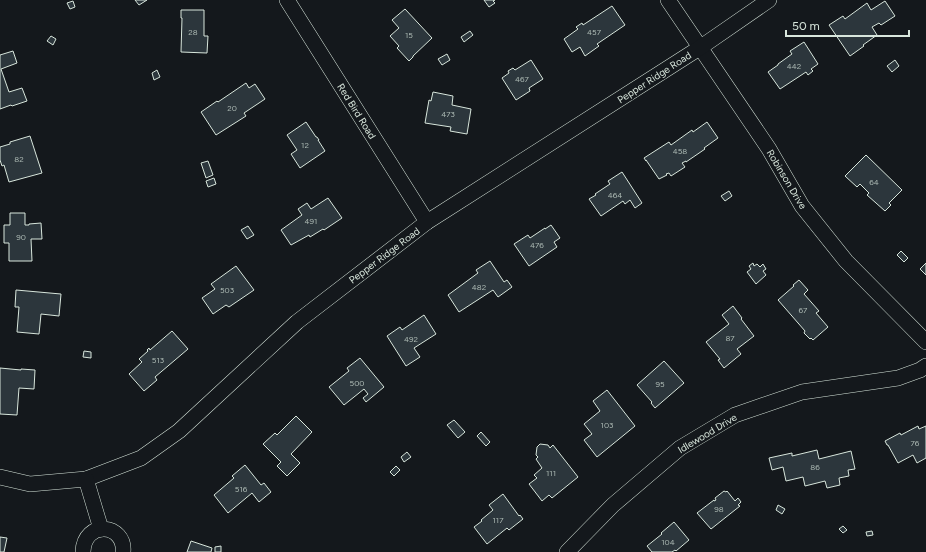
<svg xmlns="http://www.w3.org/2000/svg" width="926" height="552" font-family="Figtree,sans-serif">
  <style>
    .building { fill: #2c363c; stroke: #d8e6dc }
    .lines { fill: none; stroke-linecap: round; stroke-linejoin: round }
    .street-casing { stroke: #d8e6dc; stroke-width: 16 }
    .street { stroke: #14181c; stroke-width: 15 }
    .labels { text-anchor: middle; stroke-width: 3; stroke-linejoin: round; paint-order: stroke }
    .number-label { font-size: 8px; fill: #adbab4 }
    .street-label { font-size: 10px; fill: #d8e6dc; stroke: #14181c }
  </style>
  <rect width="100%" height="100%" fill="#14181c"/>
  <!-- building -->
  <g class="building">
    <polygon points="135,0 147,0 139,5"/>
    <polygon points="484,0 495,0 493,1 495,3 489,7"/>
    <polygon points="73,1 75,7 70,9 67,3"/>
    <polygon points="885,1 895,16 881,25 879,23 872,27 877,35 863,45 864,46 850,56 829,25 843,16 845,19 867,3 871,10"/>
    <polygon points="612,6 625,25 597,44 599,46 585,56 580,47 572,52 564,39 578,29 576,27 582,23 583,25"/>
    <polygon points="405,9 432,38 413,56 413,57 409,61 397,48 399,46 390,36 399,28 392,20"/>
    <polygon points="181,10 204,10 204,36 208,36 207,53 181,52 182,18 181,18"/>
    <polygon points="470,31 473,35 464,42 461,37"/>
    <polygon points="51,36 56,39 53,45 47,41"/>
    <polygon points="804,42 818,64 811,69 813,71 808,75 806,72 780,89 768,72 778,65 778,64 792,54 790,51"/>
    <polygon points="13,51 17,63 1,69 9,92 22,88 27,101 12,106 11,105 0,109 0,55"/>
    <polygon points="447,54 450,60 442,65 438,59"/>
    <polygon points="531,60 543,79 529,88 530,91 516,100 502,78 509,73 508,71 513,68 515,70"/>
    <polygon points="895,60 899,66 892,72 887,66"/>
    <polygon points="157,70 160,77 154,80 152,73"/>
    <polygon points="246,83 249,88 255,84 265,99 244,113 246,116 216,135 201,112 217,101 218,102"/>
    <polygon points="433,92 453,96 452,105 471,109 467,134 450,131 451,127 425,123 429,100 431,101"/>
    <polygon points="306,122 316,137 317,137 319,140 318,140 325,151 300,168 291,154 297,150 287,135"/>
    <polygon points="707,122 718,138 704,148 705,149 686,162 686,161 682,163 685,167 671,176 669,173 666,174 667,175 659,179 646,160 646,161 644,158 669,142 671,145 692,130 693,132"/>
    <polygon points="30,136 42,173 9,182 4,165 2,166 0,160 0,147 10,144 10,142"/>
    <polygon points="866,155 902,190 889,203 891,205 885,211 867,195 869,193 860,184 857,187 845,176"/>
    <polygon points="208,161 213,175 206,178 201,163"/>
    <polygon points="622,172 642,203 635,208 630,200 625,204 623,201 601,216 589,199 596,195 595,194 610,184 608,181"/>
    <polygon points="214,178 216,184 208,187 206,181"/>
    <polygon points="729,191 732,196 725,201 721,196"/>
    <polygon points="328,198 342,218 324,230 323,229 310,237 309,235 291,245 281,230 302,215 298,209 307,203 311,209"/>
    <polygon points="10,213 25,213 25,225 29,225 29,224 41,223 42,239 31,239 32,261 9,261 9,243 4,243 4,225 10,225"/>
    <polygon points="551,225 560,238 554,242 557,247 529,266 514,244 528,235 530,238 545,228 545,229"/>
    <polygon points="248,226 254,235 247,239 241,230"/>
    <polygon points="901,251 908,258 904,262 897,255"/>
    <polygon points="490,261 504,282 507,280 512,287 498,297 493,290 459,312 448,295 478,273 476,270"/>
    <polygon points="753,263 754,266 757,264 760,267 763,264 766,269 763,271 766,275 756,284 747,272 751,269 749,266"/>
    <polygon points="926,263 926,275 920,269"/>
    <polygon points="236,266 254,290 229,307 226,305 213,314 202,298 215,289 211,284"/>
    <polygon points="799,280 808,290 804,294 819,311 816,313 828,327 813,340 811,338 810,339 804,333 805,331 778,300 794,286 793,285"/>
    <polygon points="16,290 61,294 59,316 41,314 39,334 17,332 19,307 15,307"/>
    <polygon points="733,306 742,318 741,319 754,336 737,349 741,354 724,368 718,360 720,359 706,342 729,324 722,315"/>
    <polygon points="424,315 436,334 414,348 420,357 406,366 387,336 400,327 402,330"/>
    <polygon points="172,331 188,349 155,377 157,380 144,391 129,374 142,362 139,359 148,351 147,350 149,348 150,350"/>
    <polygon points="84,351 91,352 91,358 83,357"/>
    <polygon points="360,358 384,387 366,402 363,398 368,394 364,389 344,405 329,387 349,371 347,368"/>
    <polygon points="664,361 684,383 655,408 651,403 652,402 637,385"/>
    <polygon points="0,368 21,370 21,369 35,370 34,389 19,388 17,415 0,414"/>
    <polygon points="607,390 635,426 597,457 584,440 592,434 584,424 600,411 593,401"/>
    <polygon points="296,416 312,432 291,454 300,463 287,476 277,466 281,462 263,444 275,433 277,435"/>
    <polygon points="454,420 465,432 458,438 447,425"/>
    <polygon points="918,426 919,429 926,426 926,458 917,463 913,455 898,463 888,445 887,445 885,441 900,433 901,435"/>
    <polygon points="481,432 490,442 486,446 477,436"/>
    <polygon points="540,444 548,445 550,448 553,445 578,477 552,498 549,495 542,501 529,484 537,478 534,475 542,468 536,459 538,457 536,455 537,447"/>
    <polygon points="817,450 819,459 851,451 855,469 848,470 849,476 839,478 840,485 827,488 825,481 805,486 803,477 786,481 783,467 772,470 769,458 792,453 792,456"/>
    <polygon points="407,452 411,457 404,462 401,457"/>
    <polygon points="245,465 261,485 264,483 271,492 259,502 252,493 228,513 214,495 234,478 232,476"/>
    <polygon points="396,466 400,470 394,476 390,472"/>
    <polygon points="724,491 726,492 727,491 735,501 738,498 741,502 738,505 740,506 711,529 697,513 714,500 714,501 716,500 715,498"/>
    <polygon points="503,494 519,516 520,515 523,519 509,530 507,528 487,544 474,527 482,521 481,520 493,510 489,505"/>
    <polygon points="778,505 785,509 782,514 776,510"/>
    <polygon points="674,522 689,540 676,551 675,550 672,552 652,552 647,546 662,534 661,533"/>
    <polygon points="843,526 847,530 843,533 839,529"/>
    <polygon points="872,531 873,535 867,536 866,532"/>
    <polygon points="0,537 7,538 4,552 0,552"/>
    <polygon points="191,541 212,548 211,552 187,552"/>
    <polygon points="221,546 221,552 215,552 215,547"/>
  </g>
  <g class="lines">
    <defs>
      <g id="street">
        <polyline points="287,0 427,222"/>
        <polyline points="668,0 769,149 802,206 846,261 926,342"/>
        <polyline points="0,477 30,484 86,479 141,458 179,431 297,322 427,222 701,47 769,0"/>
        <polyline points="86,479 101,529"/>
        <path d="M 83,552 C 84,519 126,524 123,552"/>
        <polyline points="567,552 613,505 680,448 735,415 802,392 898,378 920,370 926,366"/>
      </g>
    </defs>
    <!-- street casing -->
    <use href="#street" class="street-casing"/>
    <!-- street -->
    <use href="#street" class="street"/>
  </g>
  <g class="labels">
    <!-- number labels -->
    <g class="number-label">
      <text x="193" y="35">28</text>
      <text x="594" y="35">457</text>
      <text x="409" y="38">15</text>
      <text x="794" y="69">442</text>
      <text x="522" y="82">467</text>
      <text x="232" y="111">20</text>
      <text x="448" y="117">473</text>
      <text x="305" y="148">12</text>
      <text x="680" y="154">458</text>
      <text x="19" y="162">82</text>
      <text x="874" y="185">64</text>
      <text x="615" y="198">464</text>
      <text x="311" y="224">491</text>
      <text x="21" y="240">90</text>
      <text x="537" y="248">476</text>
      <text x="479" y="290">482</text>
      <text x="227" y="293">503</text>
      <text x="803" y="313">67</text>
      <text x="730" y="341">87</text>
      <text x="411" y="342">492</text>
      <text x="158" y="363">513</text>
      <text x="357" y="386">500</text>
      <text x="660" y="387">95</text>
      <text x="607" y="428">103</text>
      <text x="915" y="446">76</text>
      <text x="815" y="470">86</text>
      <text x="551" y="476">111</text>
      <text x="241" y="492">516</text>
      <text x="719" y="512">98</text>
      <text x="498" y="523">117</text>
      <text x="668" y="545">104</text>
    </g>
    <!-- street labels -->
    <g class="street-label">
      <text transform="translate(654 77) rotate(-33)" y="4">Pepper Ridge Road</text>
      <text transform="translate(357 111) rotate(58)" y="4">Red Bird Road</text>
      <text transform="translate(787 179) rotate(59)" y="4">Robinson Drive</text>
      <text transform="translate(384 255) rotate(-37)" y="4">Pepper Ridge Road</text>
      <text transform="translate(707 433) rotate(-31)" y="4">Idlewood Drive</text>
    </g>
  </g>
  <!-- scale -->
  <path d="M786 30v6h123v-6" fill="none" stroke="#d8e6dc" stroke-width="2"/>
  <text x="792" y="30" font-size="12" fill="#d8e6dc" stroke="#14181c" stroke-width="3" paint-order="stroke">50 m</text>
</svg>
